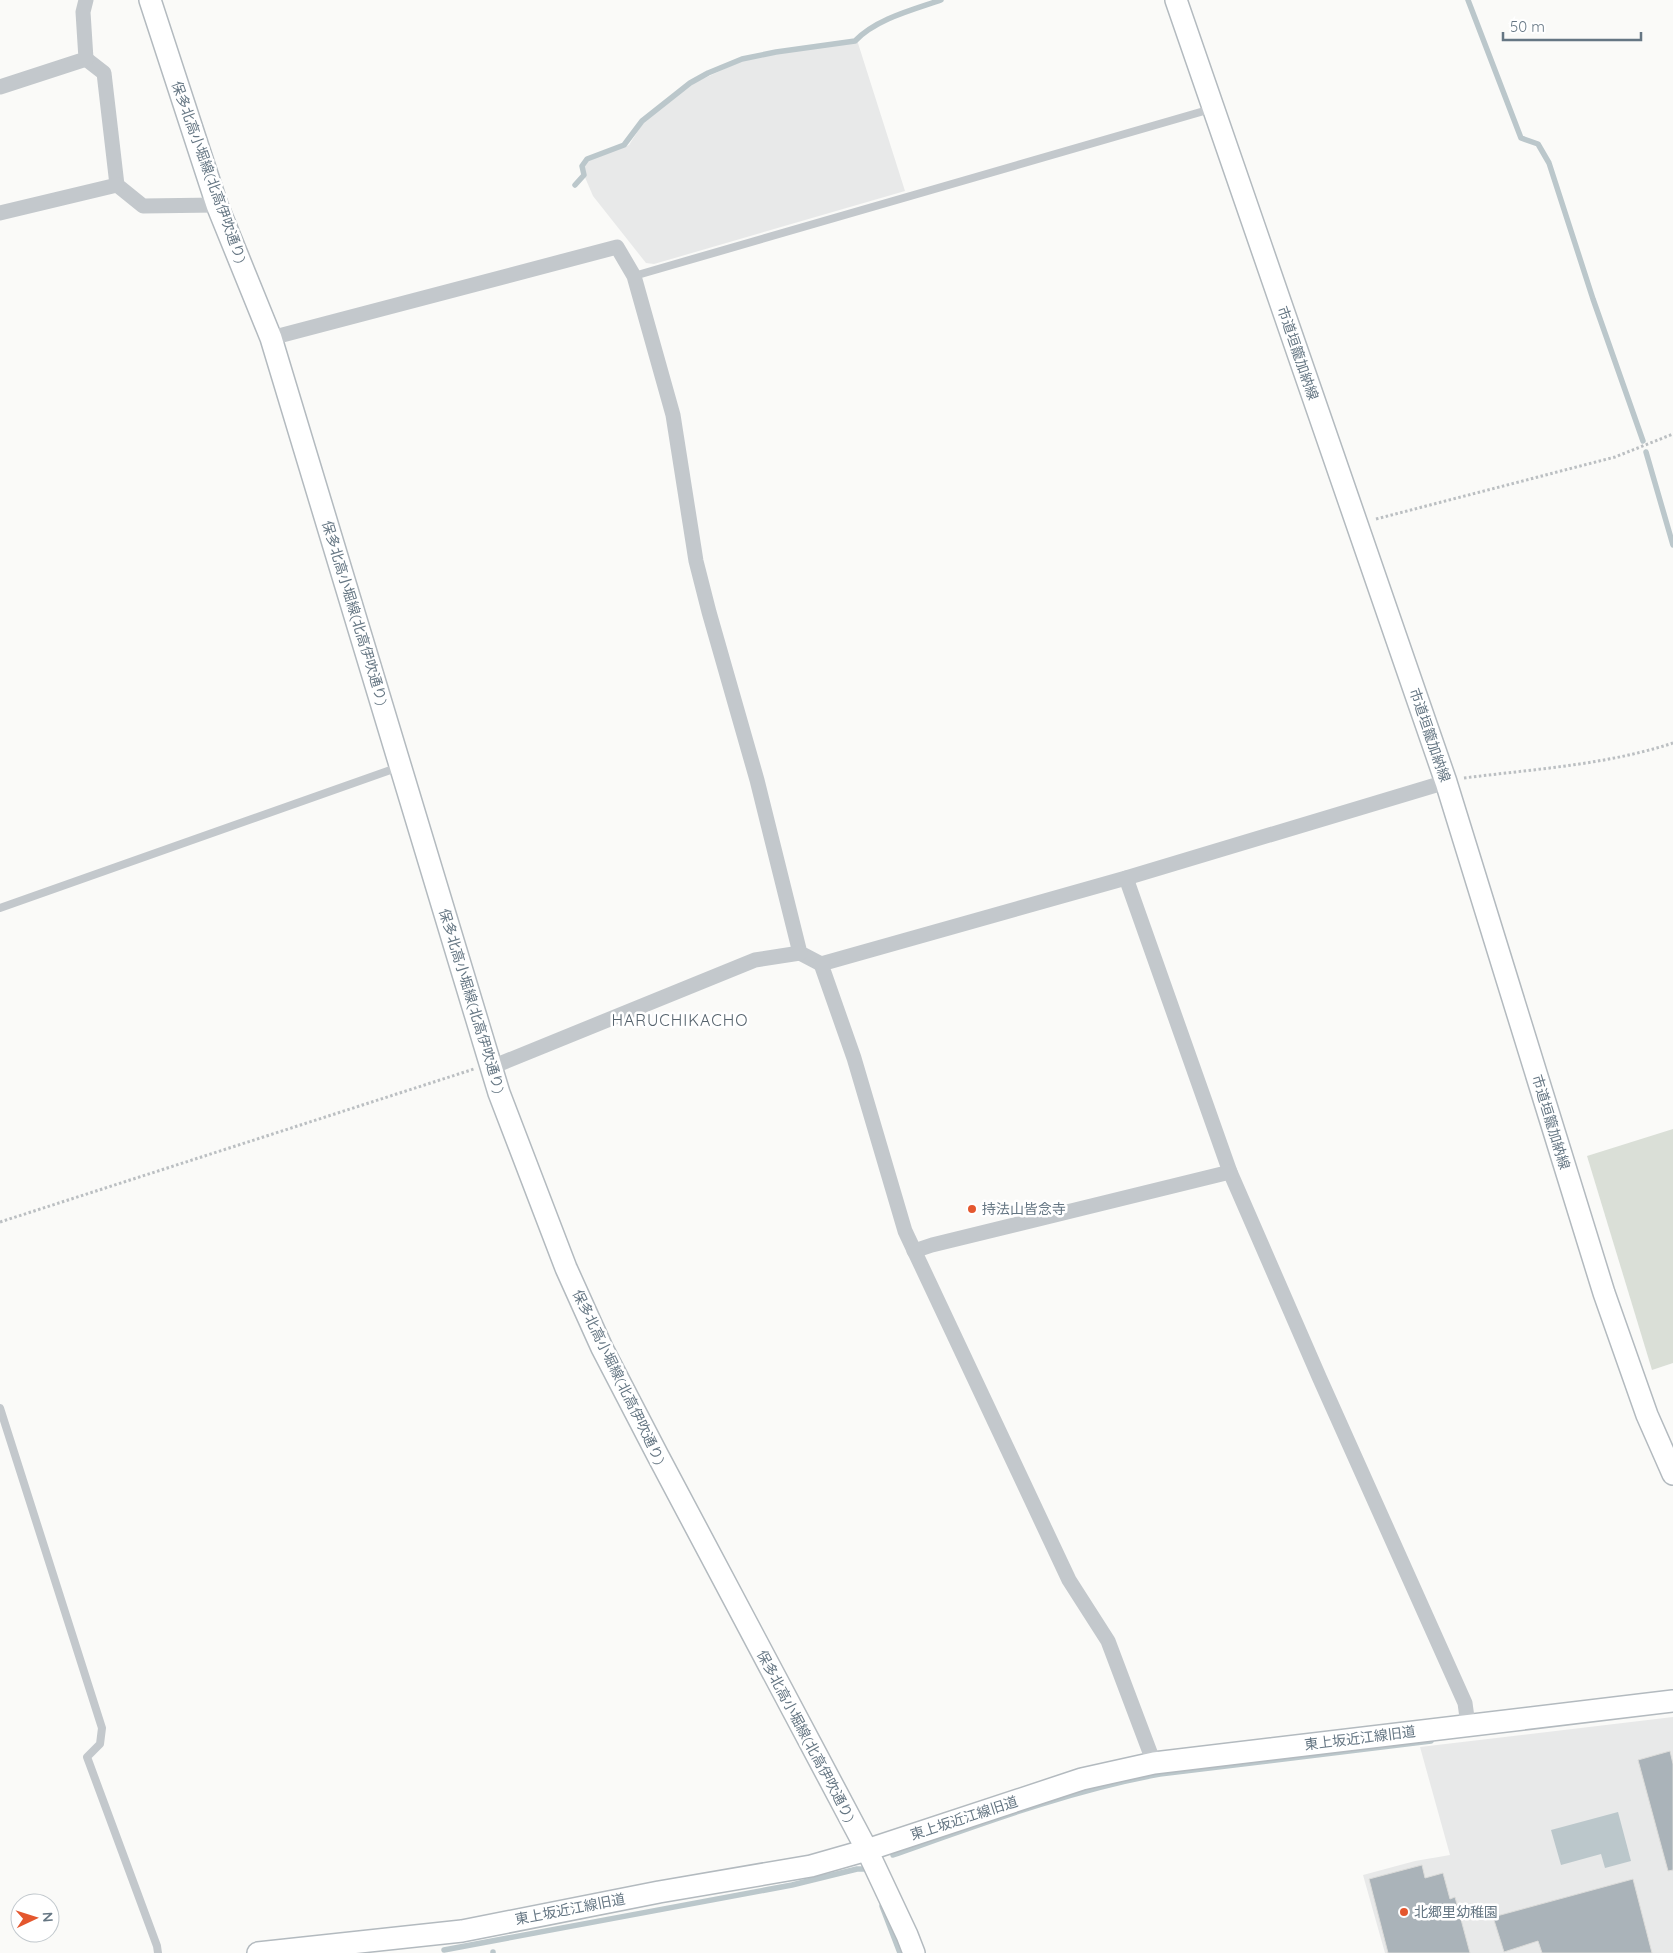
<svg xmlns="http://www.w3.org/2000/svg" width="1673" height="1953" font-family="Quicksand,'Noto Sans JP',sans-serif">
  <style>
    .built { fill: #e8e9e9 }
    .green { fill: #dadfd7 }
    .water { fill: #bbc7cb }
    .lines { fill: none; stroke-linecap: round; stroke-linejoin: round }
    .stream { stroke: #bbc7cb; stroke-width: 5.5 }
    .building { fill: #aab3b9; stroke: #dcdcda }
    .secondary-casing { stroke: #b3babf; stroke-width: 24 }
    .path { stroke: #bbbfc2; stroke-width: 3; stroke-dasharray: 2.5 2.5; stroke-linecap: butt }
    .lane { stroke: #c3c8cc; stroke-width: 8 }
    .street { stroke: #c3c8cc; stroke-width: 15 }
    .secondary { stroke: #fff; stroke-width: 21 }
    .poi-dot { fill: #e4572e; stroke: #fff; stroke-width: 2 }
    .labels { text-anchor: middle; stroke-width: 5; stroke-linejoin: round; paint-order: stroke }
    .street-label { font-size: 14px; fill: #657683; stroke: #fff }
    .poi-label { font-size: 14px; fill: #657683; stroke: #fff; text-anchor: start }
    .quarter-label { font-size: 16px; letter-spacing: 1px; fill: #57646e; stroke: #fff }
  </style>
  <rect width="100%" height="100%" fill="#fafaf8"/>
  <!-- built -->
  <g class="built">
    <polygon points="857,40 905,191 654,264 646,263 593,196 581,168 584,162 629,145 645,120 667,102 696,82 744,60 777,52"/>
    <polygon points="1673,1717 1673,1953 1385,1953 1363,1875 1415,1861 1450,1855 1420,1747"/>
  </g>
  <!-- green -->
  <polygon class="green" points="1673,1129 1673,1363 1652,1370 1587,1156"/>
  <!-- water -->
  <polygon class="water" points="1618,1812 1631,1861 1605,1868 1601,1854 1561,1865 1551,1830"/>
  <g class="lines">
    <!-- stream -->
    <g class="stream">
      <polyline points="1468,0 1521,138 1538,144 1549,163 1593,299 1643,441"/>
      <path d="M 575,185 L 584,175 L 582,166 L 587,159 L 624,145 L 642,121 L 690,83 L 708,73 L 742,59 L 776,52 L 855,41 C 876,19 912,10 941,0"/>
      <polyline points="1646,452 1673,545"/>
      <path d="M 893,1855 C 981,1824 1068,1791 1160,1774 L 1431,1741"/>
      <polyline points="882,1906 900,1953"/>
      <polyline points="444,1950 792,1885 857,1869 866,1869 869,1874"/>
      <polyline points="493,1952 493,1953"/>
    </g>
  </g>
  <!-- building -->
  <g class="building">
    <polygon points="1670,1751 1673,1764 1673,1870 1668,1871 1638,1760"/>
    <polygon points="1422,1865 1425,1878 1443,1873 1450,1899 1455,1897 1470,1953 1388,1953 1369,1879"/>
    <polygon points="1633,1879 1652,1953 1542,1953 1538,1941 1504,1952 1493,1917"/>
  </g>
  <g class="lines">
    <defs>
      <g id="secondary">
        <polyline points="150,0 217,205 271,338 499,1093 566,1268 602,1348 657,1454 867,1850 907,1935 914,1953"/>
        <polyline points="1176,0 1446,782 1604,1293 1647,1415 1673,1474"/>
        <polyline points="258,1953 462,1931 659,1892 811,1866 867,1850 1082,1779 1154,1763 1673,1701"/>
      </g>
    </defs>
    <!-- secondary casing -->
    <use href="#secondary" class="secondary-casing"/>
    <!-- path -->
    <g class="path">
      <polyline points="1376,519 1615,457 1673,434"/>
      <path d="M 1464,778 C 1534,769 1606,765 1673,743"/>
      <polyline points="0,1222 474,1069"/>
    </g>
    <!-- lane -->
    <g class="lane">
      <polyline points="634,276 1211,109"/>
      <polyline points="0,908 399,767"/>
      <polyline points="0,1408 102,1728 100,1744 87,1757 157,1946 158,1953"/>
    </g>
    <!-- street -->
    <g class="street">
      <polyline points="86,59 104,73 117,185 143,206 217,205"/>
      <polyline points="0,87 86,59 83,12 86,0"/>
      <polyline points="0,213 117,185"/>
      <polyline points="271,338 617,247 634,276 673,415 696,561 709,612 757,780 800,953 821,964"/>
      <polyline points="1126,878 1230,1172 1320,1379 1465,1703 1468,1725"/>
      <polyline points="492,1067 755,960 800,953"/>
      <polyline points="914,1251 932,1245 1230,1172"/>
      <polyline points="1154,1763 1108,1641 1069,1580 905,1231 854,1058 821,964 1126,878 1446,782"/>
    </g>
    <!-- secondary -->
    <use href="#secondary" class="secondary"/>
  </g>
  <!-- markers -->
  <g class="poi-dot">
    <circle cx="972" cy="1209" r="5"/>
    <circle cx="1404" cy="1912" r="5"/>
  </g>
  <g class="labels">
    <!-- street labels -->
    <g class="street-label">
      <text transform="translate(209 172) rotate(70)" y="5">保多北高小堀線(北高伊吹通り)</text>
      <text transform="translate(1298 353) rotate(71)" y="5">市道垣籠加納線</text>
      <text transform="translate(355 613) rotate(73)" y="5">保多北高小堀線(北高伊吹通り)</text>
      <text transform="translate(1430 735) rotate(71)" y="5">市道垣籠加納線</text>
      <text transform="translate(472 1001) rotate(73)" y="5">保多北高小堀線(北高伊吹通り)</text>
      <text transform="translate(1551 1122) rotate(73)" y="5">市道垣籠加納線</text>
      <text transform="translate(619 1377) rotate(64)" y="5">保多北高小堀線(北高伊吹通り)</text>
      <text transform="translate(806 1736) rotate(62)" y="5">保多北高小堀線(北高伊吹通り)</text>
      <text transform="translate(1360 1738) rotate(-7)" y="5">東上坂近江線旧道</text>
      <text transform="translate(964 1818) rotate(-18)" y="5">東上坂近江線旧道</text>
      <text transform="translate(570 1909) rotate(-11)" y="5">東上坂近江線旧道</text>
    </g>
    <!-- poi labels -->
    <g class="poi-label">
      <text x="982" y="1214">持法山皆念寺</text>
      <text x="1414" y="1917">北郷里幼稚園</text>
    </g>
    <!-- quarter labels -->
    <g class="quarter-label">
      <text x="680" y="1026">HARUCHIKACHO</text>
    </g>
  </g>
  <!-- north arrow -->
  <g transform="translate(35 1918) rotate(86)"><circle r="24" fill="#ffffff" stroke="#c1c8cd"/>
  <path d="M0-4L9 19L0 12L-9 19Z" fill="#e4572e"/>
  <text y="-8" font-size="14" font-weight="bold" text-anchor="middle" fill="#657683">N</text>
  </g>
  <!-- scale -->
  <path d="M1503 32v8h138v-8" fill="none" stroke="#657683" stroke-width="2.5"/>
  <text x="1510" y="32" font-size="15" fill="#657683" stroke="#ffffff" stroke-width="4" paint-order="stroke">50 m</text>
</svg>
